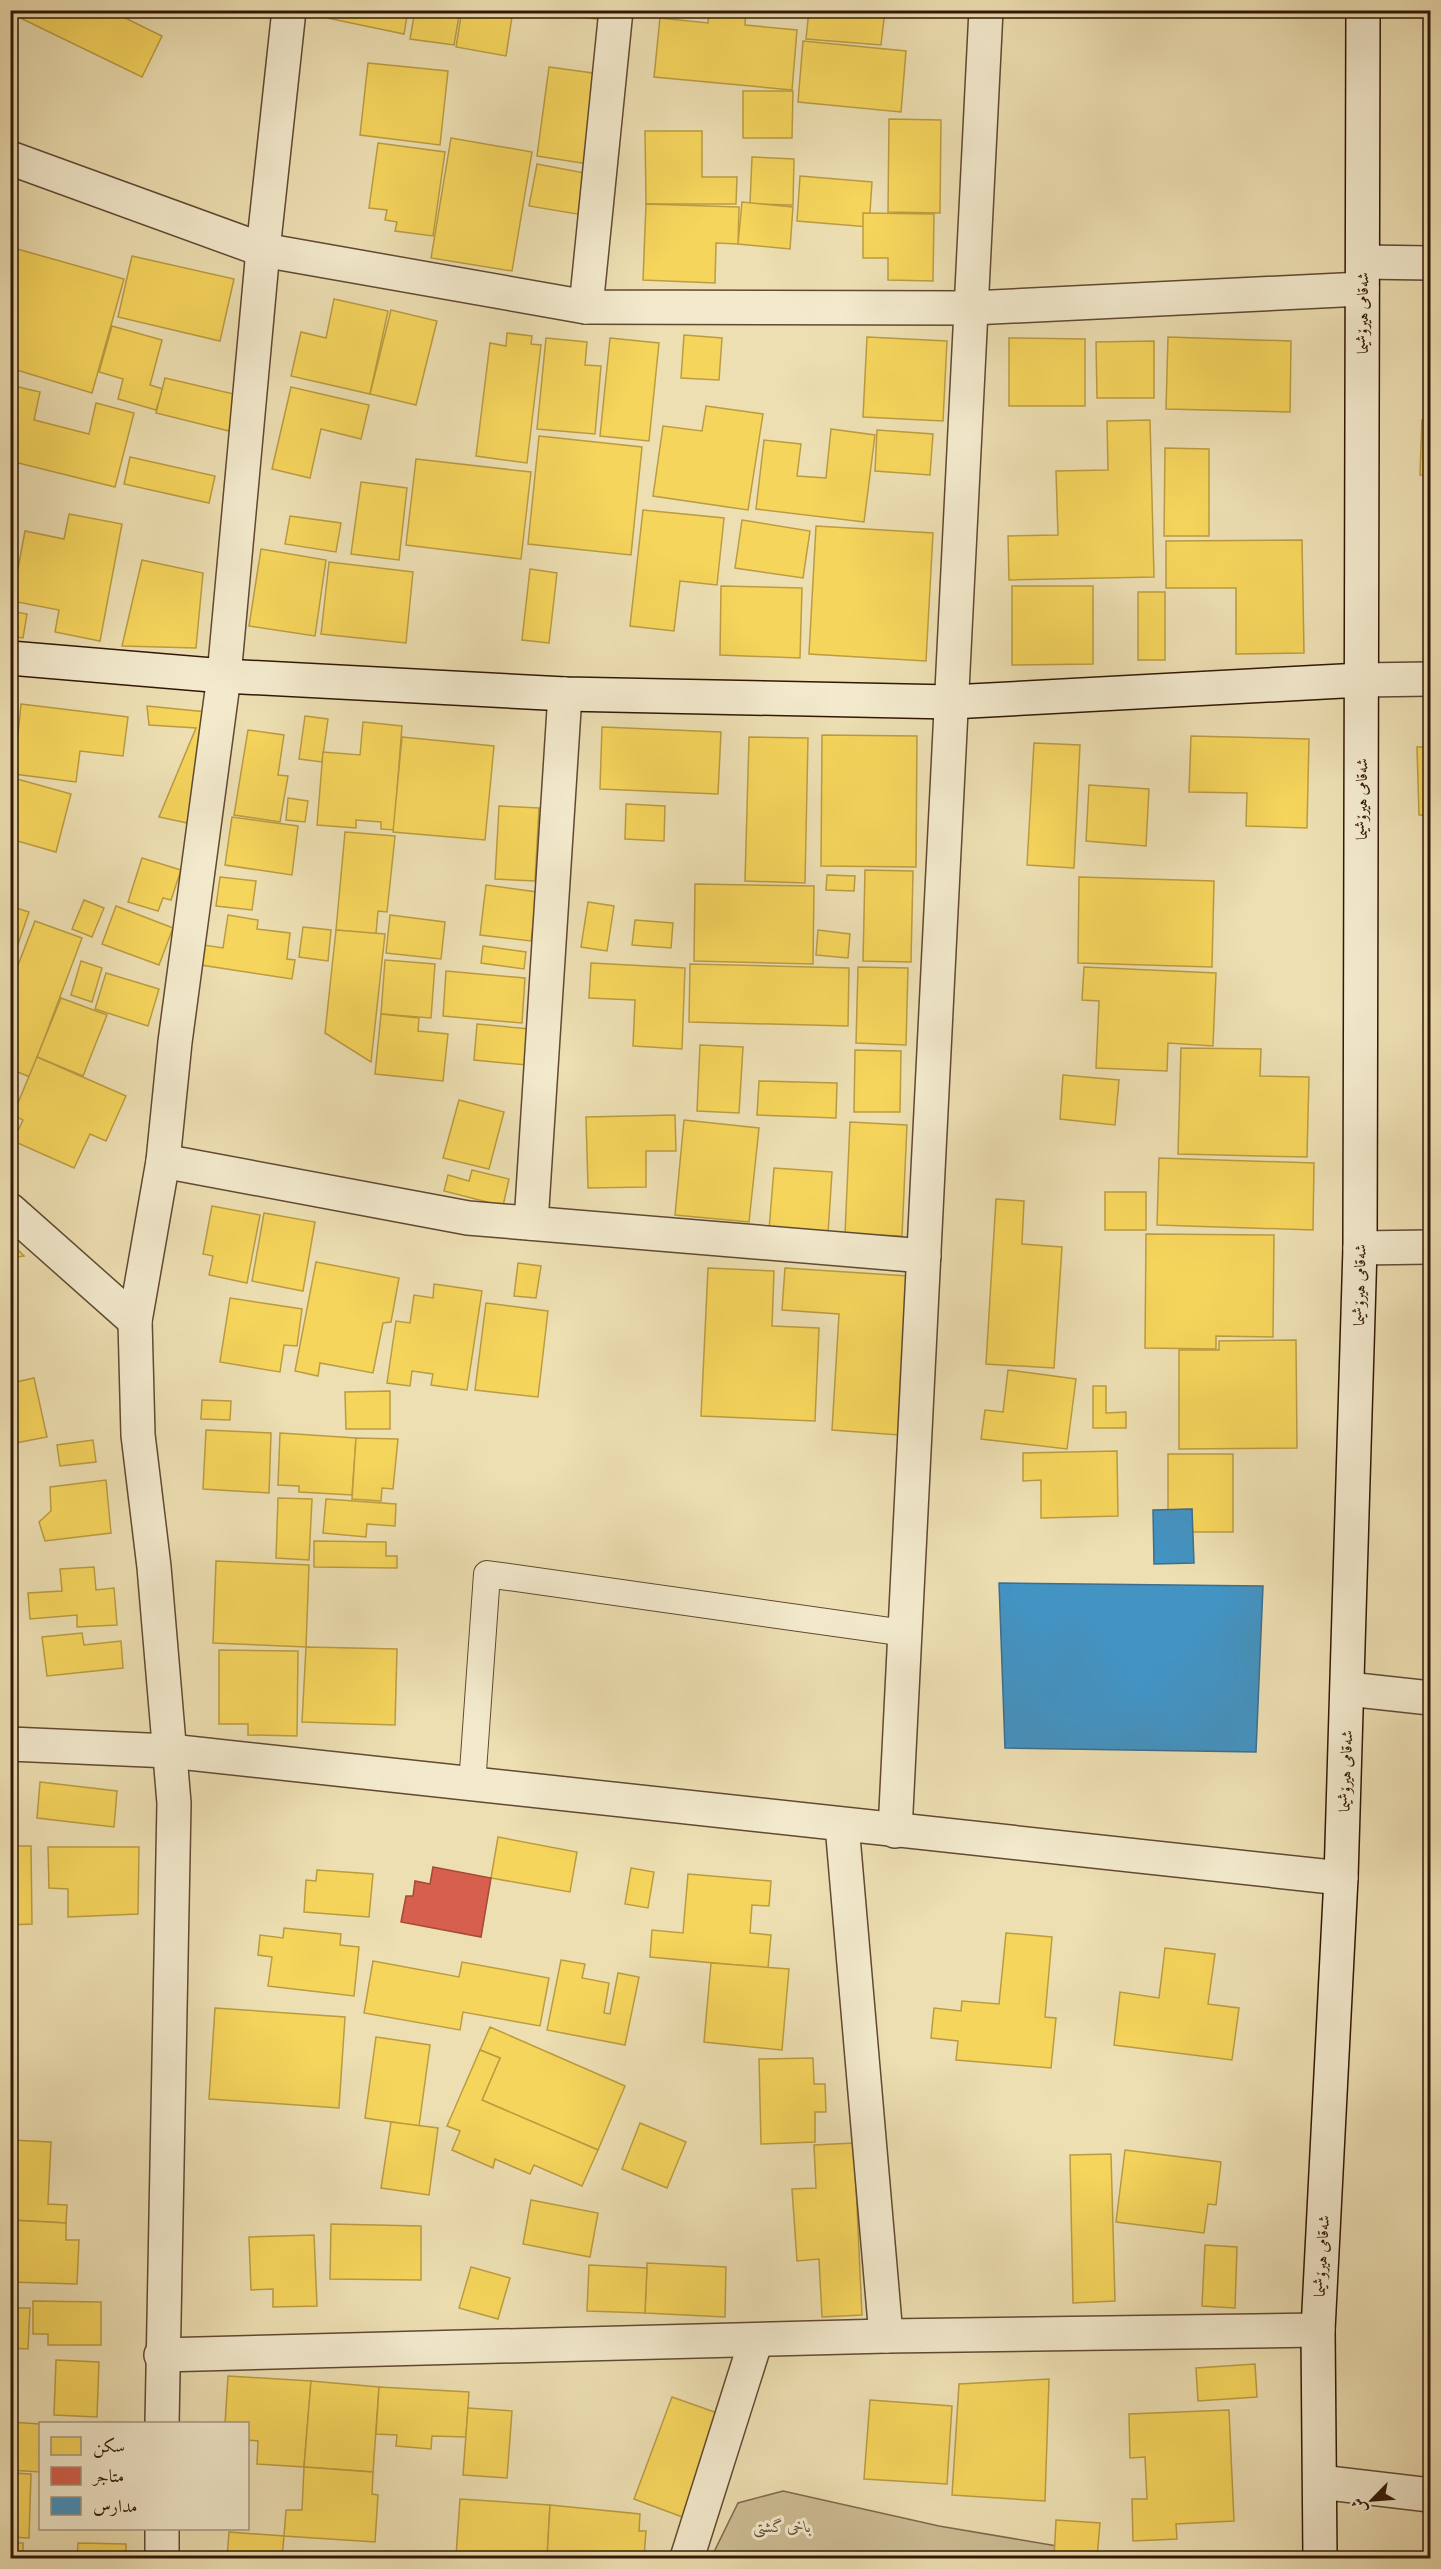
<svg xmlns="http://www.w3.org/2000/svg" width="1441" height="2569" font-family="Alegreya,Amiri,serif">
  <style>
    .green { fill: #cdbd95; stroke: #806a4e; stroke-width: 1.5 }
    .homes { fill: #f6d55c; stroke: #bb9c42; stroke-width: 1.5 }
    .shops { fill: #d6604d; stroke: #a54a38; stroke-width: 1.5 }
    .schools { fill: #4393c3; stroke: #3e6e8b; stroke-width: 1.5 }
    .lines { fill: none; stroke-linecap: round; stroke-linejoin: round }
    .lane-casing { stroke: #614932; stroke-width: 28 }
    .street-casing { stroke: #614932; stroke-width: 36 }
    .secondary-casing { stroke: #321707; stroke-width: 36 }
    .lane { stroke: #f3eacd; stroke-width: 26 }
    .street { stroke: #f3eacd; stroke-width: 33 }
    .secondary { stroke: #f3eacd; stroke-width: 33 }
    .labels { text-anchor: middle; stroke-width: 6; stroke-linejoin: round; paint-order: stroke }
    .street-label { font-size: 16px; fill: #321707; stroke: #f3eacd }
    .park-label { font-size: 16px; font-style: italic; fill: #604932; stroke: #f3eacd }
  </style>
  <rect width="100%" height="100%" fill="#eddfb2"/>
  <filter id="stains"><feTurbulence type="fractalNoise" baseFrequency=".00333" numOctaves="4"/><feColorMatrix values="0 0 0 0 .2 0 0 0 0 .09 0 0 0 0 .02 0 0 0 .5 -.17"/></filter>
  <radialGradient id="worn" r=".72"><stop offset=".6" stop-color="#630" stop-opacity="0"/><stop offset="1" stop-color="#630" stop-opacity=".3"/></radialGradient>
  <!-- green -->
  <polygon class="green" points="783,2491 939,2526 1128,2558 711,2558 738,2503"/>
  <!-- homes -->
  <g class="homes">
    <polygon points="10,10 109,10 162,36 142,77 10,13"/>
    <polygon points="329,10 408,10 404,34 327,18"/>
    <polygon points="415,10 460,10 454,45 410,39"/>
    <polygon points="462,10 513,10 506,56 456,47"/>
    <polygon points="527,10 597,10 596,19"/>
    <polygon points="709,10 746,10 745,25 797,30 792,90 654,77 660,18 708,23"/>
    <polygon points="763,10 807,10 807,17 762,13"/>
    <polygon points="809,10 885,10 881,45 806,39"/>
    <polygon points="803,41 906,51 901,112 798,102"/>
    <polygon points="368,63 448,71 440,145 360,135"/>
    <polygon points="549,67 600,74 588,164 537,156"/>
    <polygon points="743,91 793,91 792,138 743,138"/>
    <polygon points="889,119 941,120 940,213 888,212"/>
    <polygon points="645,131 702,131 702,177 737,177 736,204 646,204"/>
    <polygon points="451,138 532,152 512,271 431,258"/>
    <polygon points="378,143 445,152 433,236 395,231 397,222 385,220 387,210 369,208"/>
    <polygon points="752,157 794,159 793,205 750,204"/>
    <polygon points="537,164 590,174 583,215 529,206"/>
    <polygon points="800,176 872,182 869,227 797,221"/>
    <polygon points="742,202 793,207 790,249 738,244"/>
    <polygon points="646,204 739,207 738,244 716,243 715,283 643,280"/>
    <polygon points="863,213 934,214 933,281 888,280 888,258 863,258"/>
    <polygon points="10,247 124,279 92,393 10,368"/>
    <polygon points="132,256 234,279 220,341 118,317"/>
    <polygon points="334,299 388,311 370,394 291,376 301,332 326,338"/>
    <polygon points="391,310 437,321 416,405 370,394"/>
    <polygon points="112,326 162,340 150,385 163,389 156,410 118,399 123,379 99,372"/>
    <polygon points="507,333 532,336 531,344 541,345 527,463 476,456 490,343 506,346"/>
    <polygon points="684,335 722,338 719,380 681,378"/>
    <polygon points="867,337 947,341 943,421 863,417"/>
    <polygon points="1168,337 1291,341 1290,412 1166,409"/>
    <polygon points="546,338 587,342 585,365 601,366 595,434 537,429"/>
    <polygon points="610,338 659,343 649,441 600,436"/>
    <polygon points="1009,338 1085,339 1085,406 1009,406"/>
    <polygon points="1154,341 1154,398 1097,398 1096,342"/>
    <polygon points="165,378 238,395 229,431 156,413"/>
    <polygon points="10,385 40,392 34,420 89,434 96,403 134,413 115,487 10,461"/>
    <polygon points="291,387 369,405 361,439 321,429 310,478 272,469"/>
    <polygon points="706,406 763,414 748,510 653,496 663,426 702,431"/>
    <polygon points="1150,420 1154,577 1009,580 1008,536 1058,535 1056,471 1108,470 1107,421"/>
    <polygon points="1422,420 1430,420 1430,475 1420,475"/>
    <polygon points="831,429 875,435 864,522 756,509 764,440 801,444 797,476 826,478"/>
    <polygon points="877,430 933,434 930,475 875,471"/>
    <polygon points="539,436 642,447 631,555 528,544"/>
    <polygon points="1165,448 1209,449 1209,536 1164,536"/>
    <polygon points="130,457 215,476 209,503 124,484"/>
    <polygon points="416,459 531,472 521,559 406,545"/>
    <polygon points="361,482 407,488 399,560 351,554"/>
    <polygon points="643,510 724,518 717,585 680,581 674,631 630,626"/>
    <polygon points="69,514 122,524 100,641 55,632 59,610 12,601 25,531 64,539"/>
    <polygon points="290,516 341,523 336,552 285,544"/>
    <polygon points="742,520 810,531 803,578 735,568"/>
    <polygon points="816,526 933,533 926,661 809,654"/>
    <polygon points="1302,540 1304,653 1236,654 1236,588 1166,588 1166,541"/>
    <polygon points="261,549 326,560 315,636 249,626"/>
    <polygon points="142,560 203,573 196,648 122,646"/>
    <polygon points="329,562 413,572 406,643 321,634"/>
    <polygon points="530,569 557,573 549,643 522,640"/>
    <polygon points="721,586 802,588 800,658 720,655"/>
    <polygon points="1012,586 1093,586 1093,664 1012,665"/>
    <rect x="1138" y="592" width="27" height="68"/>
    <polygon points="10,611 27,614 23,638 10,636"/>
    <polygon points="21,704 128,717 123,756 80,751 76,782 14,774"/>
    <polygon points="147,706 207,712 192,824 159,817 196,728 149,725"/>
    <polygon points="305,716 328,719 322,762 299,759"/>
    <polygon points="363,722 402,726 394,830 381,829 381,822 356,820 356,828 317,825 323,752 360,755"/>
    <polygon points="602,727 721,732 718,794 600,789"/>
    <polygon points="248,730 284,735 278,775 288,776 280,822 234,815"/>
    <polygon points="822,735 917,736 916,867 821,866"/>
    <polygon points="1191,736 1309,739 1307,828 1246,826 1247,793 1189,792"/>
    <polygon points="402,737 494,746 485,840 393,832"/>
    <polygon points="749,737 808,738 805,883 745,881"/>
    <polygon points="1034,743 1080,745 1074,868 1027,865"/>
    <polygon points="1417,747 1430,747 1430,815 1419,815"/>
    <polygon points="17,779 71,794 56,852 10,839 10,802"/>
    <polygon points="1089,785 1149,789 1146,846 1086,841"/>
    <polygon points="288,798 308,801 305,822 286,820"/>
    <polygon points="626,804 665,806 664,841 625,839"/>
    <polygon points="499,806 539,808 535,881 495,879"/>
    <polygon points="232,817 298,826 292,875 225,865"/>
    <polygon points="345,832 395,836 387,912 378,911 376,934 336,930"/>
    <polygon points="142,858 181,870 171,900 163,898 158,911 128,902"/>
    <polygon points="865,870 913,871 911,962 863,961"/>
    <polygon points="827,875 855,876 854,891 826,890"/>
    <polygon points="220,877 256,881 252,910 216,906"/>
    <polygon points="1079,877 1214,881 1212,967 1078,963"/>
    <polygon points="695,884 814,886 813,964 694,961"/>
    <polygon points="486,885 537,892 531,941 480,935"/>
    <polygon points="84,900 104,908 92,937 72,929"/>
    <polygon points="588,902 614,906 607,951 581,947"/>
    <polygon points="10,906 29,912 14,956 10,954"/>
    <polygon points="116,906 173,928 159,965 102,944"/>
    <polygon points="228,915 258,920 257,929 290,933 287,959 295,960 292,979 201,965 204,945 223,948"/>
    <polygon points="390,915 445,922 441,959 386,953"/>
    <polygon points="635,920 673,923 671,948 632,945"/>
    <polygon points="35,921 82,938 30,1077 10,1069 10,986"/>
    <polygon points="303,927 331,930 328,961 299,957"/>
    <polygon points="336,930 385,934 371,1062 325,1033"/>
    <polygon points="818,930 850,934 848,958 816,955"/>
    <polygon points="483,946 526,952 524,969 481,963"/>
    <polygon points="385,960 435,964 431,1018 381,1014"/>
    <polygon points="81,961 102,968 92,1002 71,995"/>
    <polygon points="591,963 685,968 682,1049 633,1046 635,1000 589,998"/>
    <polygon points="690,964 849,968 848,1026 689,1022"/>
    <polygon points="858,967 908,968 906,1045 856,1043"/>
    <polygon points="1084,967 1216,973 1213,1046 1168,1043 1167,1071 1096,1068 1099,1001 1082,1000"/>
    <polygon points="446,971 525,978 522,1023 443,1016"/>
    <polygon points="106,973 159,989 148,1026 95,1009"/>
    <polygon points="61,998 107,1015 83,1076 37,1057"/>
    <polygon points="381,1014 419,1018 418,1031 448,1034 443,1081 375,1074"/>
    <polygon points="477,1024 530,1029 527,1065 474,1060"/>
    <polygon points="700,1045 743,1047 739,1113 697,1111"/>
    <polygon points="1181,1048 1261,1049 1260,1076 1309,1077 1307,1157 1178,1154"/>
    <polygon points="855,1050 901,1051 900,1112 854,1112"/>
    <polygon points="37,1057 126,1096 106,1141 90,1134 74,1168 13,1141 23,1120 13,1115"/>
    <polygon points="1063,1075 1119,1080 1115,1125 1060,1119"/>
    <polygon points="759,1081 837,1083 836,1118 757,1115"/>
    <polygon points="459,1100 504,1112 489,1169 443,1158"/>
    <polygon points="675,1115 676,1151 646,1151 646,1187 588,1188 586,1117"/>
    <polygon points="684,1120 759,1128 749,1222 675,1215"/>
    <polygon points="850,1122 907,1125 902,1236 845,1234"/>
    <polygon points="1159,1158 1314,1163 1313,1230 1157,1225"/>
    <polygon points="774,1168 832,1172 828,1234 769,1230"/>
    <polygon points="472,1170 509,1179 503,1206 444,1191 448,1175 469,1181"/>
    <rect x="1105" y="1192" width="41" height="38"/>
    <polygon points="996,1199 1024,1201 1022,1244 1062,1247 1054,1368 986,1364"/>
    <polygon points="212,1206 260,1215 247,1283 209,1275 213,1256 203,1254"/>
    <polygon points="264,1213 315,1222 303,1291 252,1281"/>
    <polygon points="1146,1234 1274,1235 1273,1337 1216,1336 1216,1349 1145,1348"/>
    <polygon points="10,1242 24,1256 10,1258"/>
    <polygon points="316,1262 399,1278 391,1322 383,1323 373,1373 320,1363 318,1376 295,1371"/>
    <polygon points="518,1263 541,1266 536,1298 514,1296"/>
    <polygon points="708,1268 774,1271 772,1326 819,1328 815,1421 701,1416"/>
    <polygon points="785,1268 908,1276 899,1435 832,1430 839,1314 782,1310"/>
    <polygon points="434,1284 482,1291 467,1390 431,1385 433,1374 412,1371 410,1386 387,1383 396,1321 410,1323 414,1295 433,1298"/>
    <polygon points="230,1298 302,1309 297,1346 284,1345 280,1372 220,1362"/>
    <polygon points="486,1303 548,1311 538,1397 475,1390"/>
    <polygon points="1296,1340 1297,1448 1179,1449 1179,1350 1219,1350 1219,1341"/>
    <polygon points="10,1360 16,1382 34,1378 47,1437 10,1444"/>
    <polygon points="1008,1370 1076,1379 1067,1449 981,1439 985,1410 1003,1412"/>
    <polygon points="1093,1386 1106,1386 1106,1413 1126,1412 1126,1428 1093,1428"/>
    <polygon points="390,1391 390,1429 346,1429 345,1392"/>
    <polygon points="202,1400 231,1401 230,1420 201,1419"/>
    <polygon points="206,1430 271,1433 269,1493 203,1489"/>
    <polygon points="280,1433 356,1438 352,1495 299,1492 299,1486 278,1485"/>
    <polygon points="356,1438 398,1439 393,1489 382,1488 381,1501 352,1499"/>
    <polygon points="93,1440 96,1462 60,1466 57,1445"/>
    <polygon points="1117,1451 1118,1516 1041,1518 1041,1480 1023,1481 1023,1453"/>
    <polygon points="1168,1454 1233,1454 1233,1532 1192,1532 1192,1509 1168,1510"/>
    <polygon points="106,1480 111,1533 45,1541 39,1522 51,1511 50,1487"/>
    <polygon points="278,1498 312,1499 309,1560 276,1558"/>
    <polygon points="326,1499 396,1504 395,1526 367,1524 366,1537 323,1533"/>
    <polygon points="314,1541 386,1542 386,1556 397,1556 397,1568 314,1567"/>
    <polygon points="216,1561 309,1565 306,1647 213,1643"/>
    <polygon points="94,1567 96,1590 114,1588 117,1625 77,1627 77,1615 30,1619 28,1593 62,1591 60,1569"/>
    <polygon points="82,1633 84,1645 121,1641 123,1668 47,1676 42,1637"/>
    <polygon points="306,1647 397,1649 395,1725 302,1722"/>
    <polygon points="219,1650 298,1651 297,1736 248,1735 248,1724 219,1724"/>
    <polygon points="40,1782 117,1791 114,1827 37,1818"/>
    <polygon points="498,1837 577,1852 570,1892 491,1878"/>
    <polygon points="10,1846 31,1846 32,1924 10,1925"/>
    <polygon points="48,1847 139,1847 138,1914 68,1917 68,1889 49,1888"/>
    <polygon points="631,1868 654,1872 648,1908 625,1904"/>
    <polygon points="317,1870 373,1874 369,1917 304,1912 306,1880 316,1881"/>
    <polygon points="688,1874 771,1881 769,1906 752,1905 750,1933 771,1935 768,1968 650,1957 652,1930 683,1933"/>
    <polygon points="284,1928 341,1934 340,1945 359,1947 354,1996 268,1986 272,1957 258,1955 260,1935 283,1938"/>
    <polygon points="1006,1933 1052,1937 1045,2017 1056,2018 1051,2068 956,2060 958,2041 931,2038 934,2008 961,2011 962,2001 999,2004"/>
    <polygon points="1165,1948 1215,1954 1208,2004 1239,2008 1232,2060 1114,2045 1120,1992 1159,1998"/>
    <polygon points="561,1960 585,1964 582,1978 609,1983 604,2013 610,2014 618,1973 639,1977 625,2045 547,2030"/>
    <polygon points="373,1961 459,1977 462,1962 549,1978 540,2026 463,2012 460,2030 364,2013"/>
    <polygon points="711,1963 789,1969 782,2050 704,2042"/>
    <polygon points="215,2008 345,2017 339,2108 209,2099"/>
    <polygon points="490,2027 625,2086 598,2150 482,2100 500,2058 480,2050"/>
    <polygon points="376,2037 430,2045 419,2126 365,2118"/>
    <polygon points="480,2050 500,2058 482,2100 598,2150 582,2186 534,2165 530,2174 495,2159 493,2168 452,2150 460,2131 447,2126"/>
    <polygon points="813,2058 814,2084 825,2084 826,2112 815,2112 815,2142 761,2144 759,2059"/>
    <polygon points="10,2078 17,2078 14,2140 10,2140"/>
    <polygon points="391,2122 438,2128 429,2195 381,2188"/>
    <polygon points="640,2123 686,2142 667,2188 622,2169"/>
    <polygon points="10,2140 51,2142 48,2204 67,2205 66,2223 10,2220"/>
    <polygon points="854,2143 862,2315 822,2317 819,2259 797,2261 792,2189 816,2188 814,2145"/>
    <polygon points="1125,2150 1221,2162 1216,2205 1208,2204 1204,2233 1116,2222"/>
    <polygon points="1111,2154 1115,2301 1073,2303 1070,2155"/>
    <polygon points="531,2200 598,2213 590,2257 523,2244"/>
    <polygon points="10,2220 66,2223 66,2240 79,2240 77,2284 10,2282"/>
    <polygon points="331,2224 421,2226 421,2280 330,2279"/>
    <polygon points="314,2235 317,2306 273,2307 273,2289 251,2290 249,2237"/>
    <polygon points="1205,2245 1237,2247 1235,2308 1202,2306"/>
    <polygon points="647,2263 726,2267 725,2317 645,2313"/>
    <polygon points="589,2265 647,2268 645,2313 587,2311"/>
    <polygon points="471,2267 510,2278 498,2319 459,2308"/>
    <polygon points="33,2301 101,2302 101,2345 48,2345 48,2334 33,2334"/>
    <polygon points="10,2308 30,2308 28,2349 10,2348"/>
    <polygon points="56,2360 99,2362 97,2417 54,2415"/>
    <polygon points="1255,2364 1257,2397 1198,2401 1196,2368"/>
    <polygon points="228,2376 311,2381 304,2467 257,2464 258,2441 248,2440 248,2424 225,2424"/>
    <polygon points="1049,2379 1045,2501 952,2495 959,2384"/>
    <polygon points="311,2381 379,2387 373,2472 304,2467"/>
    <polygon points="379,2387 469,2392 466,2437 432,2436 431,2449 396,2446 397,2435 376,2434"/>
    <polygon points="672,2397 723,2415 685,2518 634,2499"/>
    <polygon points="870,2400 952,2406 947,2484 864,2479"/>
    <polygon points="468,2408 512,2411 507,2478 463,2475"/>
    <polygon points="1229,2410 1234,2521 1176,2524 1177,2539 1133,2541 1132,2499 1147,2499 1145,2457 1130,2458 1129,2414"/>
    <polygon points="10,2422 40,2424 40,2472 10,2470"/>
    <polygon points="304,2467 373,2472 372,2494 378,2495 375,2542 284,2536 286,2510 302,2510"/>
    <polygon points="10,2473 31,2474 29,2538 10,2537"/>
    <polygon points="460,2499 550,2505 547,2558 456,2556"/>
    <polygon points="550,2505 640,2514 639,2531 646,2531 644,2558 547,2558"/>
    <polygon points="1056,2520 1100,2523 1097,2558 1054,2558"/>
    <polygon points="229,2532 284,2536 282,2558 227,2558"/>
    <rect x="10" y="2543" width="13" height="15"/>
    <polygon points="78,2543 126,2544 126,2558 77,2558"/>
    <polygon points="386,2551 436,2555 436,2558 386,2558"/>
    <polygon points="436,2555 456,2556 486,2557 436,2558"/>
  </g>
  <!-- shops -->
  <polygon class="shops" points="433,1867 491,1878 481,1937 401,1922 406,1896 413,1896 415,1881 430,1884"/>
  <!-- schools -->
  <g class="schools">
    <polygon points="1192,1509 1194,1563 1154,1564 1153,1510"/>
    <polygon points="999,1583 1263,1586 1256,1752 1005,1748"/>
  </g>
  <g class="lines">
    <defs>
      <polyline id="lane" points="472,1785 487,1574 905,1633"/>
      <g id="street">
        <polyline points="10,158 263,250 586,307 972,308 1362,289"/>
        <polyline points="1363,262 1430,263"/>
        <polyline points="586,307 616,10"/>
        <polyline points="1361,680 1430,679"/>
        <polyline points="163,1161 468,1218 924,1256"/>
        <polyline points="10,1210 135,1321"/>
        <polyline points="531,1223 565,694"/>
        <polyline points="1360,1248 1430,1247"/>
        <polyline points="1348,1689 1430,1698"/>
        <polyline points="10,1744 170,1751 1341,1878"/>
        <polyline points="842,1825 886,2336"/>
        <polyline points="895,1831 986,10"/>
        <polyline points="161,2355 886,2336 1318,2330"/>
        <polyline points="162,2424 174,1803 154,1567 138,1435 135,1321 163,1161 175,1042 224,676 263,250 289,10"/>
        <polyline points="1320,2482 1430,2495"/>
        <polyline points="162,2528 162,2558"/>
        <polyline points="687,2558 756,2340"/>
      </g>
      <g id="secondary">
        <polyline points="10,658 224,676 565,694 951,702 1361,680"/>
        <polyline points="1320,2558 1318,2330 1341,1878 1360,1248 1363,10"/>
      </g>
    </defs>
    <!-- lane casing -->
    <use href="#lane" class="lane-casing"/>
    <!-- street casing -->
    <use href="#street" class="street-casing"/>
    <!-- secondary casing -->
    <use href="#secondary" class="secondary-casing"/>
    <!-- lane -->
    <use href="#lane" class="lane"/>
    <!-- street -->
    <use href="#street" class="street"/>
    <!-- secondary -->
    <use href="#secondary" class="secondary"/>
  </g>
  <g class="labels">
    <!-- street labels -->
    <g class="street-label">
      <text transform="translate(1362 313) rotate(-90)" y="6">شەقامی هیرۆشیما</text>
      <text transform="translate(1361 799) rotate(-90)" y="6">شەقامی هیرۆشیما</text>
      <text transform="translate(1359 1285) rotate(-89)" y="6">شەقامی هیرۆشیما</text>
      <text transform="translate(1345 1771) rotate(-88)" y="6">شەقامی هیرۆشیما</text>
      <text transform="translate(1321 2256) rotate(-87)" y="6">شەقامی هیرۆشیما</text>
    </g>
    <!-- park labels -->
    <g class="park-label">
      <text x="782" y="2532">باخی گشتی</text>
    </g>
  </g>
  <!-- margin -->
  <rect width="1441" height="2569" fill="none" stroke="#eddfb2" stroke-width="36"/>
  <rect x="12" y="12" width="1417" height="2545" fill="none" stroke="#321707" stroke-width="3"/>
  <rect x="18" y="18" width="1405" height="2533" fill="none" stroke="#321707" stroke-width="1.5"/>
  <!-- legend -->
  <rect x="39" y="2422" width="210" height="108" fill="#f3eacd" stroke="#a6967e" stroke-width="1.5"/>
  <rect x="51" y="2437" width="30" height="18" fill="#f6d55c" stroke="#a6967e" stroke-width="1.5"/>
  <text x="93" y="2452" font-size="18" fill="#321707">سكن</text>
  <rect x="51" y="2467" width="30" height="18" fill="#d6604d" stroke="#a6967e" stroke-width="1.5"/>
  <text x="93" y="2482" font-size="18" fill="#321707">متاجر</text>
  <rect x="51" y="2497" width="30" height="18" fill="#4393c3" stroke="#a6967e" stroke-width="1.5"/>
  <text x="93" y="2512" font-size="18" fill="#321707">مدارس</text>
  <!-- north arrow -->
  <g transform="translate(1372 2500) rotate(245)" stroke="#f3eacd" stroke-width="4.5" paint-order="stroke">
  <path d="M0-4.5L10 22L0 15L-10 22Z" fill="#321707"/>
  <text y="-9" font-size="16" font-weight="bold" text-anchor="middle" fill="#321707">ش</text>
  </g>
  <rect width="100%" height="100%" filter="url(#stains)"/>
  <rect width="100%" height="100%" fill="url(#worn)"/>
</svg>
